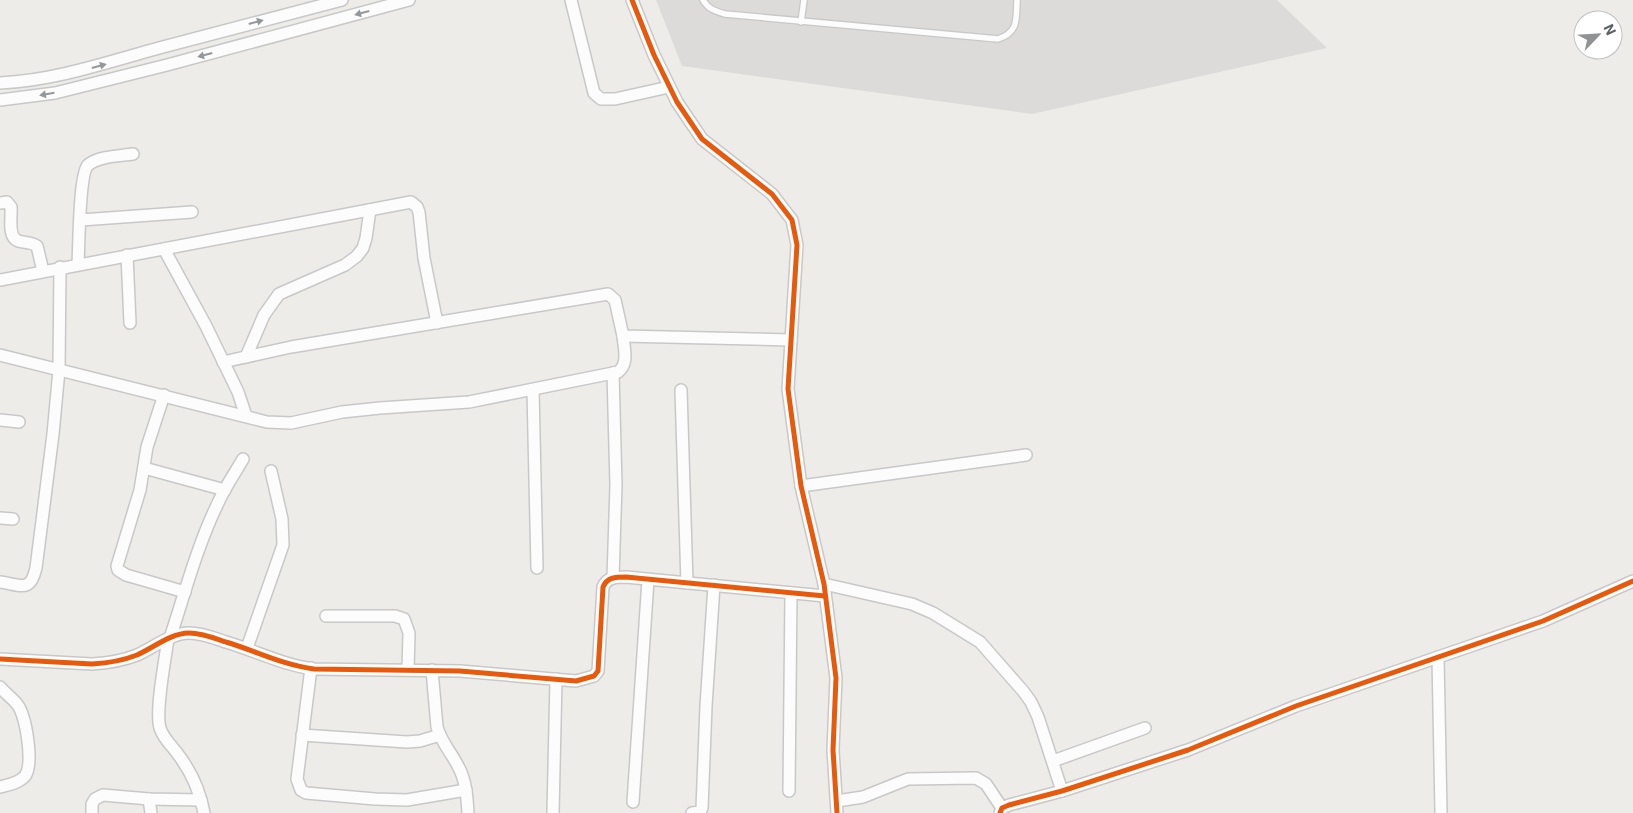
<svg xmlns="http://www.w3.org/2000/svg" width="1633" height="813" font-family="Roboto,sans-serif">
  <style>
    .industrial { fill: #dddbd9 }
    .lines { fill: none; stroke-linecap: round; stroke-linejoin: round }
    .lane-casing { stroke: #c8c8c8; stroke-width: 8 }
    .street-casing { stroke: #c8c8c8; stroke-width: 14 }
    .lane { stroke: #fcfcfc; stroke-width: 5.5 }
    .street { stroke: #fcfcfc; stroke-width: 11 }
    .cycleway-casing { stroke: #fff; stroke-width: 8 }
    .cycleway { stroke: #e8590c; stroke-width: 5 }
    .oneway { fill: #95989a }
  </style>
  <rect width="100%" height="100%" fill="#edece9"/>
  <!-- industrial -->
  <polygon class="industrial" points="656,0 1277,0 1327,48 1032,114 682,66"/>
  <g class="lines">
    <defs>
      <g id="lane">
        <path d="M 703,0 C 708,9 715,11 725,14 L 998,39 C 1019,32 1016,19 1017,0"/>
        <polyline points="801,22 804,0"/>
      </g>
      <g id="street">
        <polyline points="571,0 594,93 601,99 615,99 669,87"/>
        <polyline points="632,0 654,55 677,102 702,139 772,194 792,220 797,245 788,389 801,486 824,584 836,678 833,750 837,813"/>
        <path d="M 0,83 C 56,80 105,63 159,48 C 220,32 281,16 342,0"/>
        <polyline points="0,100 55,93 167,65 409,0"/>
        <path d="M 0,203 L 7,202 L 11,207 C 12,216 7,237 18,241 C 25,243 31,242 37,246 L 43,271"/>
        <polyline points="81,220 192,212"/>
        <polyline points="164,249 206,326 238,392 246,416"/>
        <polyline points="127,255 130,323"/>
        <path d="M 78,264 C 79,248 79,174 88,165 C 99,156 120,156 133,154"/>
        <polyline points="0,280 411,202 417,207 419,212 424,258 437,323"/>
        <path d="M 0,355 L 267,422 L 291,423 L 342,412 L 380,408 L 469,402 L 618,372 C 629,364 624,348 623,336"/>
        <polyline points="246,357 264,315 279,294 345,265 357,256 363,248 366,238 370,210"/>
        <polyline points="223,362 291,347 608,294 615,300 623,336 791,340"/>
        <polyline points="613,373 616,485 613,578"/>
        <polyline points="533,390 537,568"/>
        <polyline points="681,390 687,583"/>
        <polyline points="164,395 147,447 140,490 117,566 118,570 126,575 185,592"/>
        <polyline points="0,420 19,422"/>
        <polyline points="144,468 225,490"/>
        <polyline points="801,486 1026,455"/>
        <polyline points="0,518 13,519"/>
        <path d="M 0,582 C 22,585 30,593 36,568 L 53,434 L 59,370 L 60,267"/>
        <polyline points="824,584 912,604 933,613 980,642 1023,691 1031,702 1038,717 1062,791"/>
        <polyline points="326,616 395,616 404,619 409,633 408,670"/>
        <path d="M 170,638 C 185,593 197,546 218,503 C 225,487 235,473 243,459"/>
        <path d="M 168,639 C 165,660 155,711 160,728 C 163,738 171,745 177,753 C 191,771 200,791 204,813"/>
        <polyline points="247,648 283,545 282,519 271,471"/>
        <polyline points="1438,657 1441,813"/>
        <path d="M 0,659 L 92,664 C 108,663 122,661 137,655 C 153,648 171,633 189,633 C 202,633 214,638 226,642 C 256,651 283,665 314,669 L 460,671 L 576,681 L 594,676 L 598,671 L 603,587 C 607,577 616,577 626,577 L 825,596"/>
        <polyline points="311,668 297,779 301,790 306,793 375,799 407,800 466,790"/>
        <path d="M 432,670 L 437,727 C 441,742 451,752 458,766 C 466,780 467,797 468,813"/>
        <path d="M 0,687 C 5,693 12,698 17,704 C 26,716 34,763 25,776 C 19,783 8,785 0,787"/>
        <polyline points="302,735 407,742 420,741 440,735"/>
        <polyline points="1053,761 1145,728"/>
        <polyline points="789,791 791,593"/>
        <polyline points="149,799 151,813"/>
        <polyline points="837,801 863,797 908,779 976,778 986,784 1002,808"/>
        <polyline points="633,802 648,580"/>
        <polyline points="92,813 92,804 95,799 103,795 149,799 201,800"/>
        <polyline points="553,813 556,679"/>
        <polyline points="692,813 700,812 702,808 706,706 714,585"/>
        <polyline points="1000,813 1002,808 1009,805 1062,791 1188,750 1296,706 1543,621 1633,581"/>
      </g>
    </defs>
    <!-- lane casing -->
    <use href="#lane" class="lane-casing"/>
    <!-- street casing -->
    <use href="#street" class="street-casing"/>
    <!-- lane -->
    <use href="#lane" class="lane"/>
    <!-- street -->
    <use href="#street" class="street"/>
    <defs>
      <g id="cycleway">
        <polyline points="632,0 654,55 677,102 702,139 772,194 792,220 797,245 788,389 801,486 824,584 836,678 833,750 837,813"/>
        <path d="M 0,659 L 92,664 C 108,663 122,661 137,655 C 153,648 171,633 189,633 C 202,633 214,638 226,642 C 256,651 283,665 314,669 L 460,671 L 576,681 L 594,676 L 598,671 L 603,587 C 607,577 616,577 626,577 L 825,596"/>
        <polyline points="1000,813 1002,808 1009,805 1062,791 1188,750 1296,706 1543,621 1633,581"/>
      </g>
    </defs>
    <!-- cycleway casing -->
    <use href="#cycleway" class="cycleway-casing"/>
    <!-- cycleway -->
    <use href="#cycleway" class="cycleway"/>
  </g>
  <!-- one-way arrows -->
  <defs><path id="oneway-solid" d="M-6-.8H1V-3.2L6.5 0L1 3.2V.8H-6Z" transform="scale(1.25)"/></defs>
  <g class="oneway">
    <use href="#oneway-solid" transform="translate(362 13) rotate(165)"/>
    <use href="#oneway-solid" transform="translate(256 22) rotate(-15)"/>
    <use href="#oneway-solid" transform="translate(205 55) rotate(165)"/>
    <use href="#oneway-solid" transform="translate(99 66) rotate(-15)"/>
    <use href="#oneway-solid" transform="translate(47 94) rotate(170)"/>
  </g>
  <!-- north arrow -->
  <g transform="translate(1598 35) rotate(65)"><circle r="24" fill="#ffffff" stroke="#bfc0c2"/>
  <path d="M0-4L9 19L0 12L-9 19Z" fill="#909294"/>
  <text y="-8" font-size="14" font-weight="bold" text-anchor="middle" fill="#5e6266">N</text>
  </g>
</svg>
